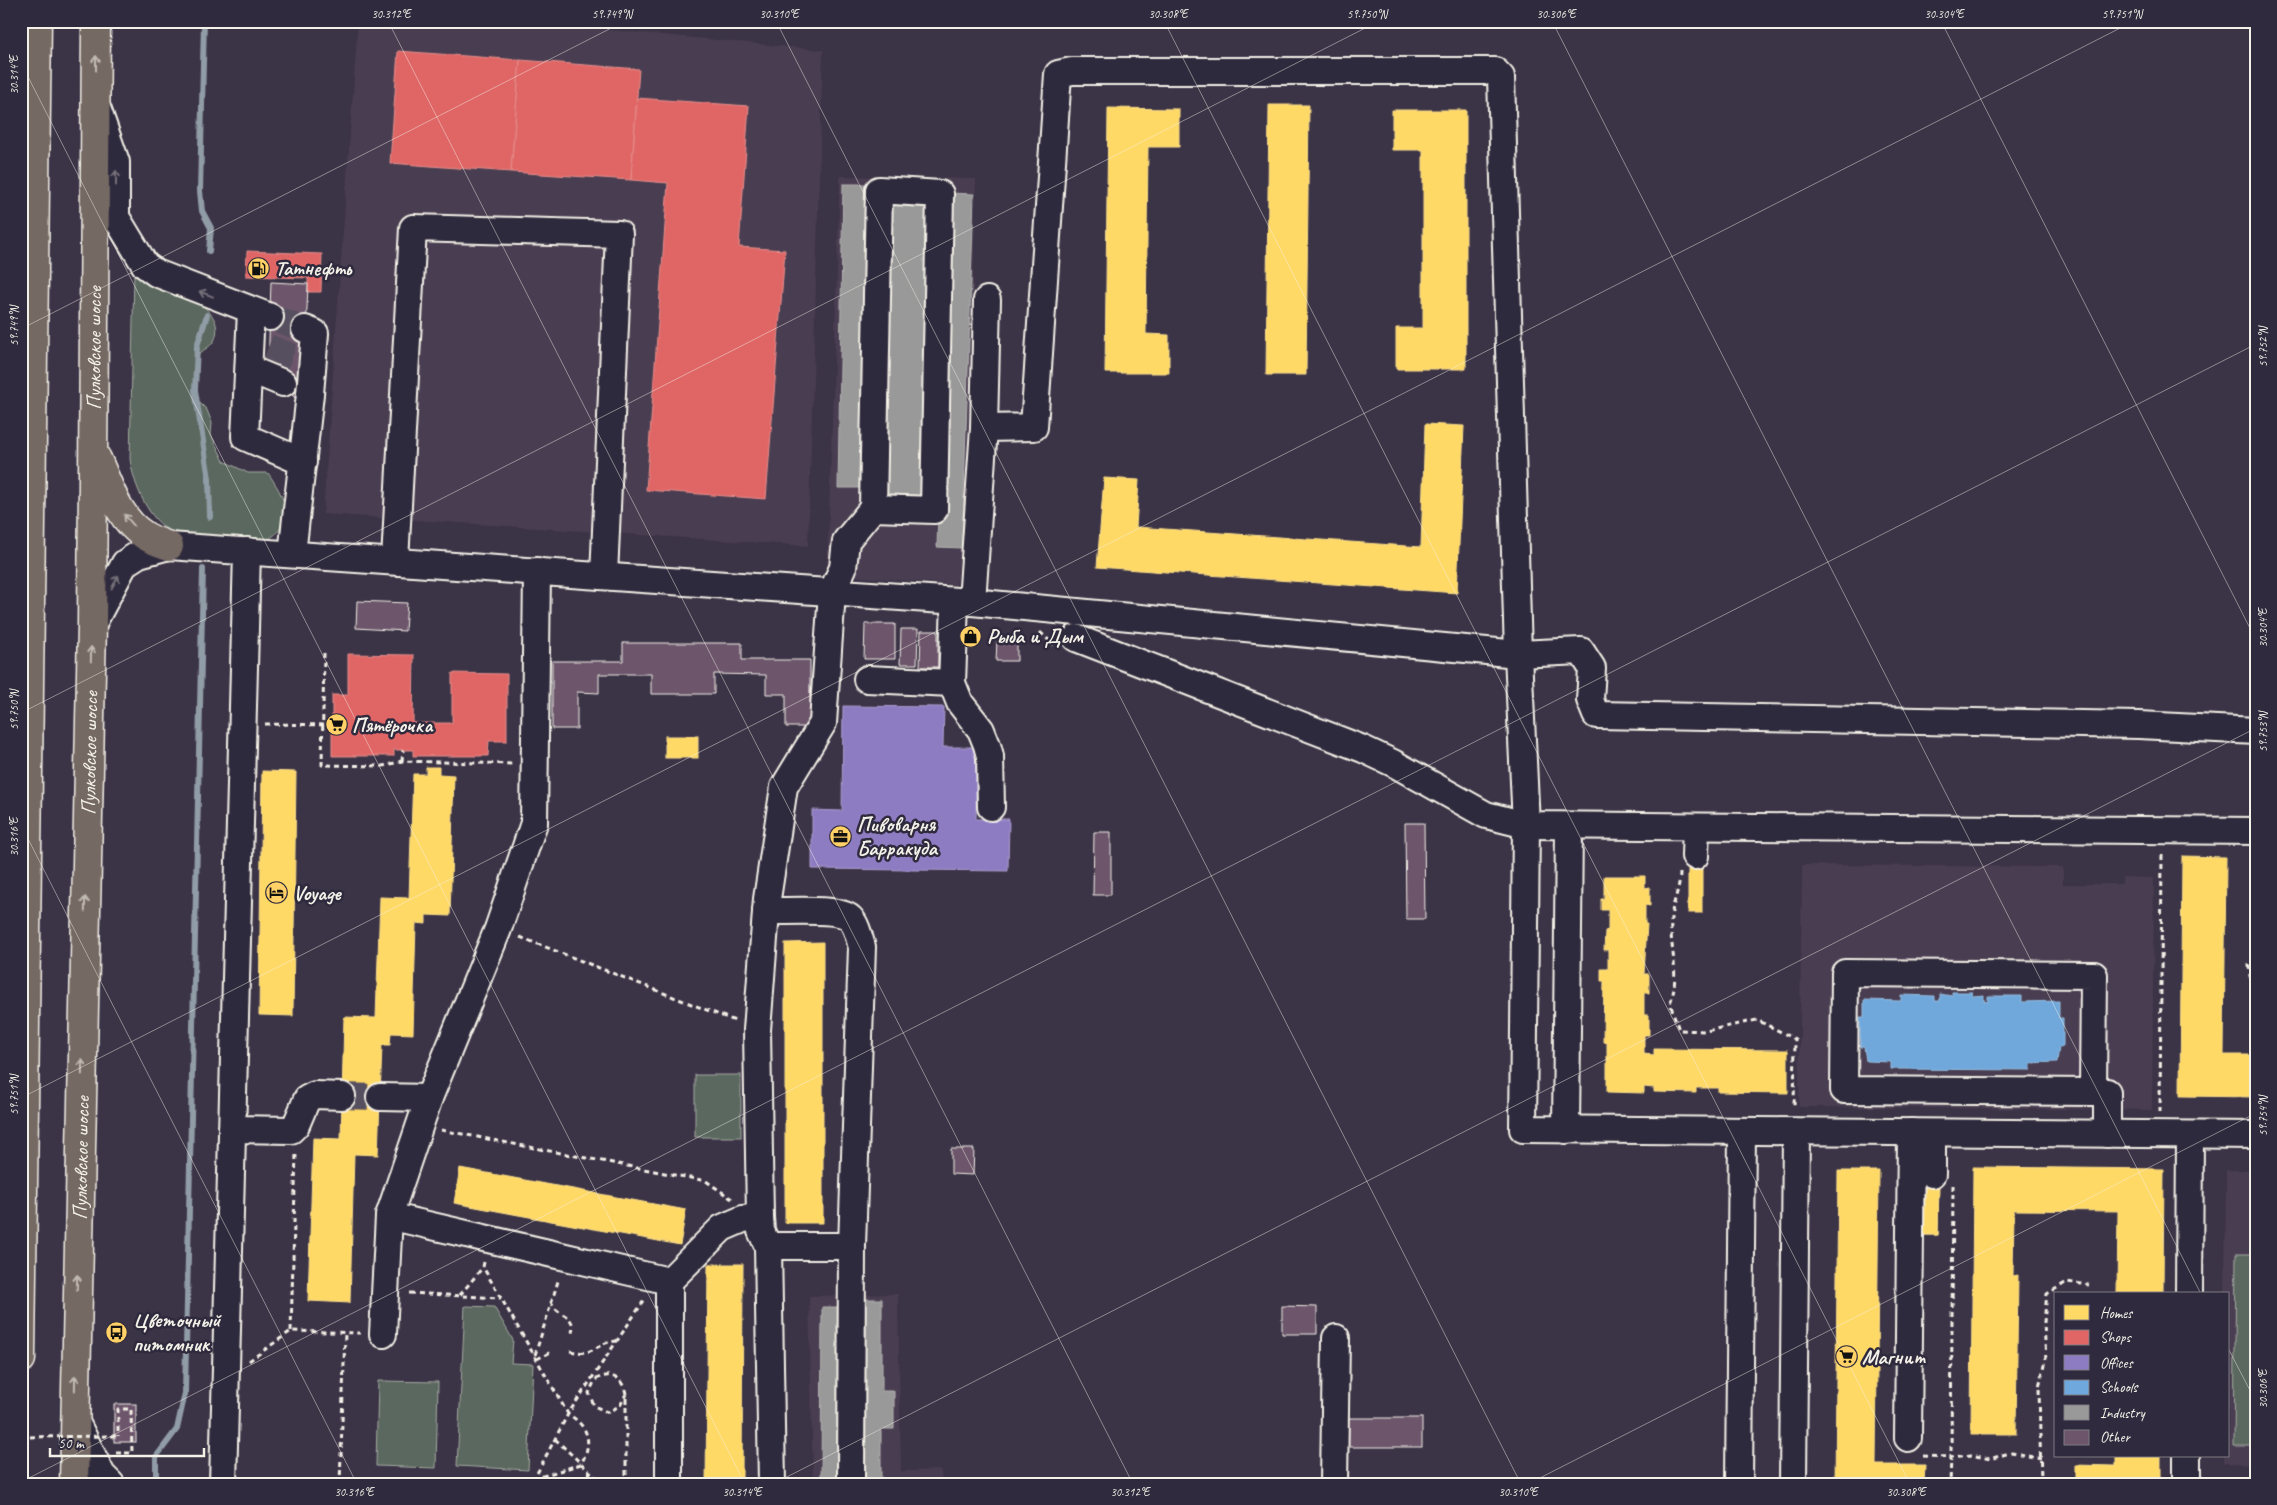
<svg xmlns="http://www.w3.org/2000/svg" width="2277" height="1505" font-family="Caveat,sans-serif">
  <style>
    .built { fill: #4a3e51 }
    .green { fill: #5a685e; stroke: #a7aca3 }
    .homes { fill: #ffd966; stroke: #fce08d }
    .shops { fill: #e06666; stroke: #e6908d }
    .offices { fill: #8e7cc3; stroke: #ad9fce }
    .schools { fill: #6fa8dc; stroke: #97bee0 }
    .industry { fill: #999; stroke: #b4b3b1 }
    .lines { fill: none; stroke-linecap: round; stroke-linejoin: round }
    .stream { stroke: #909ca6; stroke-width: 6 }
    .building { fill: #6d566c; stroke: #f4f1e8 }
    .minor-tunnel { stroke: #57505e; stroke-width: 26; stroke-dasharray: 26 13; stroke-linecap: butt }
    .minor-casing { stroke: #f4f1e8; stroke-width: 30 }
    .highway-casing { stroke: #f4f1e8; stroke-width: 31 }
    .path { stroke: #f4f1e8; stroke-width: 3; stroke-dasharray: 5 4; stroke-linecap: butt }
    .minor { stroke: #2f2a3d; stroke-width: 26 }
    .highway { stroke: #756964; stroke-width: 28 }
    .path-bridge { stroke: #f4f1e8; stroke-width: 3; stroke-dasharray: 5 4; stroke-linecap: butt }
    .oneway { stroke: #c1bbb3 }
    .oneway2 { stroke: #747079 }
    .ticks { fill: none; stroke: #f4f1e8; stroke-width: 1; stroke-opacity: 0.45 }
    .labels { text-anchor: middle; stroke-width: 5; stroke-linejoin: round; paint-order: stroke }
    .poi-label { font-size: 21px; font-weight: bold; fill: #f4f1e8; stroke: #2f2a3d; text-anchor: start }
    .street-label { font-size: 21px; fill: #f4f1e8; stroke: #2f2a3d }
    .neatline { fill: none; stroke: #f4f1e8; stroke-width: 2 }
    .ticks-label { font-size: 12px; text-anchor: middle; fill: #f4f1e8 }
  </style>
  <rect width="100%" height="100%" fill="#3b3346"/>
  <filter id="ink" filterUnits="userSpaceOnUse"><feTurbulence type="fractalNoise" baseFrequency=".02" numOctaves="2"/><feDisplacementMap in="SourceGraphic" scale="10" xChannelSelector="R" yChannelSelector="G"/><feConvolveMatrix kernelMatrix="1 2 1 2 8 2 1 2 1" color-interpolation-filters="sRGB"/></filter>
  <g filter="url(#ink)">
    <!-- built -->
    <g class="built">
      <polygon points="358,21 514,21 823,50 808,546 323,514"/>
      <polygon points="840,176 976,179 966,549 956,585 827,574"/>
      <polygon points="1802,865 2063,867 2063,884 2122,884 2122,877 2154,878 2152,1110 1799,1107"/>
      <polygon points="2226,1170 2256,1170 2256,1464 2223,1463 2223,1456 2228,1456 2228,1294 2225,1294"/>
      <polygon points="898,1294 901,1471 941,1470 942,1484 813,1484 809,1296"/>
    </g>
    <!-- green -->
    <g class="green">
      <path d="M 134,274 C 157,282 232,304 214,341 C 211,347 201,350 197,357 C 192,368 195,387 196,399 L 207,410 L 212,423 L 211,435 L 224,461 L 248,473 L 268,473 C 287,500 298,526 261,543 L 243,539 L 173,533 C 148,520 134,486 130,459 Z"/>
      <rect x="695" y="1075" width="46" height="62"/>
      <polygon points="2236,1254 2256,1254 2256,1446 2234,1446"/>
      <polygon points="465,1306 494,1307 513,1340 511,1363 533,1364 528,1470 457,1466"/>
      <polygon points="378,1381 438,1382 436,1468 376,1466"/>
    </g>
    <!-- homes -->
    <g class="homes">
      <polygon points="1269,105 1309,105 1306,375 1266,375"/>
      <polygon points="1108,108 1179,109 1179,147 1148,147 1146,334 1169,335 1169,373 1105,373"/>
      <polygon points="1392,110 1466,110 1466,369 1396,369 1396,328 1423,328 1423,150 1392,150"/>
      <polygon points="1425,424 1464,426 1457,593 1097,567 1104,478 1139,480 1136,527 1421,547"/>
      <rect x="665" y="736" width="33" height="22"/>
      <polygon points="426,767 439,767 439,774 454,775 450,916 426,915 426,924 416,923 413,1034 391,1033 390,1045 382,1045 378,1155 354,1154 350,1303 308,1301 313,1138 341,1139 344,1017 376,1018 380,897 409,898 413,774 426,774"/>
      <polygon points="262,771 296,772 293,1016 259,1015"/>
      <rect x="1688" y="856" width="14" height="57"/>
      <polygon points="2182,856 2226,857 2224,1055 2256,1055 2256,1097 2180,1096"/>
      <polygon points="1604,876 1645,876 1645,888 1650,887 1650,906 1645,905 1645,924 1647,924 1644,974 1649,974 1649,993 1644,993 1644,1015 1649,1015 1649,1035 1644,1035 1644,1054 1654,1055 1654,1049 1788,1050 1788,1093 1718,1092 1718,1088 1696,1088 1696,1093 1654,1092 1654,1088 1644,1087 1644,1093 1607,1092 1607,1042 1603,1042 1604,981 1601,981 1601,969 1608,969 1608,950 1604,950 1605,931 1608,930 1608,910 1601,910 1601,899 1604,899"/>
      <polygon points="823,942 823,1223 785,1223 785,943"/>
      <polygon points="1973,1167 2164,1169 2163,1294 2117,1294 2118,1211 2014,1210 2013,1276 2018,1275 2016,1434 1971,1434"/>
      <polygon points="460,1168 686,1210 680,1245 454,1203"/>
      <polygon points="1838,1171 1879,1171 1876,1465 1925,1465 1924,1484 1835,1484"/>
      <polygon points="1925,1174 1939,1174 1938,1235 1924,1235"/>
      <polygon points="1925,1174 1939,1174 1938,1235 1924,1235"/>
      <polygon points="708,1264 743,1264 742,1484 706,1484"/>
      <polygon points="2116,1456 2161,1456 2161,1484 2075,1484 2075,1465 2116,1466"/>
    </g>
    <!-- shops -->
    <g class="shops">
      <polygon points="398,51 520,60 511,172 390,163"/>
      <polygon points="520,60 639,69 631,180 511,172"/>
      <polygon points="637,98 749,106 739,247 785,250 766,499 646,490 668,183 631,180"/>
      <polygon points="247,251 322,254 321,292 308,292 308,278 246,276"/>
      <polygon points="348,654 414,655 413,723 452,723 452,673 507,674 507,741 489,741 488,756 413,756 413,750 394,750 394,756 332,756 332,695 348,695"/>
    </g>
    <!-- offices -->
    <polygon class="offices" points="843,706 944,707 943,747 977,747 976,819 1009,819 1008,871 812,869 812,810 842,811"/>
    <!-- schools -->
    <polygon class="schools" points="1952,992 1972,992 1972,996 1984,995 1984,1001 1988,1002 1988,996 2022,996 2022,1002 2059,1001 2059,1018 2063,1018 2063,1047 2059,1047 2057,1062 2031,1063 2031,1070 1891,1069 1891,1062 1866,1061 1864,1047 1860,1047 1860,1017 1864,1017 1864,1000 1901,1001 1901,995 1935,996 1935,1001 1940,1001 1940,994 1952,996"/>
    <!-- industry -->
    <g class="industry">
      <polygon points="843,184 866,184 862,488 838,488"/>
      <polygon points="948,193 974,194 962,548 937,547"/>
      <polygon points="890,204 927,204 924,496 887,496"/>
      <polygon points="861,1299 882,1299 882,1391 894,1391 894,1429 881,1429 881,1484 860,1484"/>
      <polygon points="822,1307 842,1307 841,1484 821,1484"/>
    </g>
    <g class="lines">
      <!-- stream -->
      <g class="stream">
        <polyline points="204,21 200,191 202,211 211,228 209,251"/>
        <polyline points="207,315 197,346 195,390 209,479 210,517"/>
        <polyline points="156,1475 156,1457 177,1429 185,1393 203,569"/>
      </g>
    </g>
    <!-- building -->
    <g class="building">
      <polygon points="271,282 308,284 303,407 268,368"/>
      <polygon points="357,601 407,603 405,631 356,628"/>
      <polygon points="865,624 895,624 895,659 864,659"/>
      <polygon points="901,629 918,629 917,664 900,664"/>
      <polygon points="921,631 938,631 938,667 920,667"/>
      <polygon points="997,640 1017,640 1017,661 996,661"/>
      <polygon points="623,643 742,643 742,660 810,660 810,727 786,727 786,694 766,694 766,675 714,674 714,694 651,694 651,674 599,674 599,693 577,692 577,729 552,729 552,661 623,661"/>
      <polygon points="1405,823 1424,823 1425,919 1406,919"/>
      <polygon points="1094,832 1111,832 1111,895 1093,895"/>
      <polygon points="951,1149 974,1149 973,1175 951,1174"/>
      <polygon points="1282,1306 1317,1307 1317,1334 1282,1334"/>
      <rect x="114" y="1404" width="22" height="38"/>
      <rect x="1346" y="1418" width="76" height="29"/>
    </g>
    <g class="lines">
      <!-- minor-tunnel -->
      <g class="minor-tunnel">
        <polyline points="270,317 305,329"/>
        <polyline points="268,347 304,361"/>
        <polyline points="342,1096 380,1097"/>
      </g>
      <defs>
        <g id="minor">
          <polyline points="97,108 116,162 116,217 145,265 156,273 270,317"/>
          <polyline points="251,311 245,437 303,462"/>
          <polyline points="249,369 283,383"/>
          <polyline points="984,428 1034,427 1058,74 1072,71 1495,71 1501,77 1518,654 1526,825 1523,1129 2256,1135"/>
          <polyline points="292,554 310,394 315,333 305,329"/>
          <polyline points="395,561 413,228 619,234 604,576"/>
          <polyline points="955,602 952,683 960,703 981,730 987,745 990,756 991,807"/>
          <polyline points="972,602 984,428 987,300"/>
          <polyline points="92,625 125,563 139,554 169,546 972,602 1518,654 1581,651 1592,668 1590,700 1596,715 2139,725 2256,731"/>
          <polyline points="1076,638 1363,749 1393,763 1486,815 1526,825 2256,831"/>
          <polyline points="867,679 952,683"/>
          <polyline points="1695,856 1696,827"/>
          <path d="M 766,911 C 783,912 838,907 850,918 C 857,925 859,938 862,947 L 852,1246"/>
          <polyline points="2093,1092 2094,975 1845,973 1844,1090 2093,1092 2107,1092 2107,1134"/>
          <polyline points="380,1097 429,1098"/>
          <polyline points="232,1129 291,1130 296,1125 307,1099 315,1095 342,1096"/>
          <polyline points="1566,1130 1569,826"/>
          <polyline points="1932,1174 1932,1133"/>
          <polyline points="389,1216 669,1281 669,1484"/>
          <polyline points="768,1246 852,1246 851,1484"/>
          <polyline points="669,1281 722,1228 743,1219 760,1217"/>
          <polyline points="2189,1294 2190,1135"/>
          <polyline points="383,1334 389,1216 429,1098 498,929 534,823 537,571"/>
          <polyline points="75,1420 102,1475 111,1484"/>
          <polyline points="1908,1438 1911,1132"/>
          <polyline points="223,1484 247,551"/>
          <polyline points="772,1484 768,1246 761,1231 760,1217 757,1030 767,899 784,787 823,723 832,592 843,568 846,541 873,508 879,190 940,194 934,510 873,508"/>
          <polyline points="1334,1484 1336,1338"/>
          <polyline points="1739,1484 1742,1131"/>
          <polyline points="1793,1484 1796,1132"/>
          <polyline points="2187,1484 2187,1456"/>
        </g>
        <g id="highway">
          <path d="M 97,459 C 109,485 118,519 144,535 C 151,540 161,543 169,546"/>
          <polyline points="21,1359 37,21"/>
          <path id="s1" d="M 74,1484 L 92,625 L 96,21"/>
        </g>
      </defs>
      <!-- minor casing -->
      <use href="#minor" class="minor-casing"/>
      <!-- highway casing -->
      <use href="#highway" class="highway-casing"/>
      <!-- path -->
      <g class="path">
        <polyline points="1040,632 1054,645"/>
        <polyline points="324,653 322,765 383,766 402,761 514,764"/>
        <polyline points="265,724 332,725"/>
        <polyline points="402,761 403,750"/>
        <path d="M 1680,873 C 1680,889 1672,904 1671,919 C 1669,947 1681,976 1670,1003 L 1679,1030 L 1706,1031 L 1757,1020 L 1795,1039 L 1794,1108"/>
        <polyline points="2256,903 2256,927"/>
        <polyline points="520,937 735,1021"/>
        <polyline points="2256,959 2249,965 2250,976 2256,984"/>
        <polyline points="2256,1008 2253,1023 2256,1029"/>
        <polyline points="2160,1112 2162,853"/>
        <polyline points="441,1130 706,1181 732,1199"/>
        <polyline points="1953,1185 1951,1457 1971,1455 1990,1459 2012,1452 2041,1459"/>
        <path d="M 484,1262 L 483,1267 L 568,1414 C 589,1427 593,1442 581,1464 L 543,1476 L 532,1483"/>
        <polyline points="409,1293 501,1298"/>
        <polyline points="460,1295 483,1267"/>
        <path d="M 551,1301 C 556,1318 579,1313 571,1336"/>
        <polyline points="291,1331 296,1152"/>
        <path d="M 570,1351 C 597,1357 594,1342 617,1341"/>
        <polyline points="535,1355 559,1278"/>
        <polyline points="537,1359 551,1352"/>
        <polyline points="249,1361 291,1331 360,1333"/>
        <polyline points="555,1439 603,1484"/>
        <polyline points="116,1453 132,1453 131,1409 118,1409 118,1436"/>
        <polyline points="1923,1456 1951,1457 1950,1484"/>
        <polyline points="533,1481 568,1414 645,1299"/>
        <polyline points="340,1484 345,1333"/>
        <polyline points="583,1484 590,1472"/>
        <path d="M 626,1484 L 626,1394 C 623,1377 609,1371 595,1380 L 589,1393 L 594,1406 L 607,1412 L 620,1406 L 626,1394"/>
        <polyline points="2041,1484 2039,1386 2046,1361 2044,1322 2047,1294 2067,1282 2089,1285"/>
      </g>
      <!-- minor -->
      <use href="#minor" class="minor"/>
      <!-- highway -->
      <use href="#highway" class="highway"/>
      <!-- path-bridge -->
      <polyline class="path-bridge" points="21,1437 118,1436"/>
    </g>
    <!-- one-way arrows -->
    <defs><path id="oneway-shaft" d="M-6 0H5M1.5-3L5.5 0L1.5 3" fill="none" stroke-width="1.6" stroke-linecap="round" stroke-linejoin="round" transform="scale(1.25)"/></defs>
    <g class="oneway">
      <use href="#oneway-shaft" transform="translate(96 63) rotate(-90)"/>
      <use href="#oneway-shaft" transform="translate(129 520) rotate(-131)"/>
      <use href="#oneway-shaft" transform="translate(91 654) rotate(-89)"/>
      <use href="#oneway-shaft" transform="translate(85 904) rotate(-89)"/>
      <use href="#oneway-shaft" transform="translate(82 1067) rotate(-89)"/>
      <use href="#oneway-shaft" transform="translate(77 1282) rotate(-89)"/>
      <use href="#oneway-shaft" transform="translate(75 1383) rotate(-89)"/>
    </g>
    <g class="oneway2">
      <use href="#oneway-shaft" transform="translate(116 178) rotate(-90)"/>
      <use href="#oneway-shaft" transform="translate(206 294) rotate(-159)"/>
      <use href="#oneway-shaft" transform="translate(115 582) rotate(-62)"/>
    </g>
  </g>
  <!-- ticks -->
  <path class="ticks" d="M 388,21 L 1133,1484M 776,21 L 1521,1484M 1164,21 L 1910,1484M 1552,21 L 2201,1294M 1941,21 L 2256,640M 21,63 L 745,1484M 21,329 L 625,21M 21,713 L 1379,21M 21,825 L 357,1484M 21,1098 L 2134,21M 2228,1348 L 2256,1402M 21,1482 L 2256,344M 773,1484 L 2256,728M 1528,1484 L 2256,1113"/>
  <!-- icons -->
  <defs>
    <symbol id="fuel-disc" viewBox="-11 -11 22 22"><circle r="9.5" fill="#ffd166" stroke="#2f2a3d"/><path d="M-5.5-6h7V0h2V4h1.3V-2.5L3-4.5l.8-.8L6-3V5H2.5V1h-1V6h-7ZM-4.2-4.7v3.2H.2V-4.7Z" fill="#111"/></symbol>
    <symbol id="shop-disc" viewBox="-11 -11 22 22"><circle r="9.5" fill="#ffd166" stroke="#2f2a3d"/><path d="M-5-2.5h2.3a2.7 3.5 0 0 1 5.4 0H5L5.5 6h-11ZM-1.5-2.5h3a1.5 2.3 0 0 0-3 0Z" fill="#111"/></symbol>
    <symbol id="supermarket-disc" viewBox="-11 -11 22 22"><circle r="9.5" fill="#ffd166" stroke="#2f2a3d"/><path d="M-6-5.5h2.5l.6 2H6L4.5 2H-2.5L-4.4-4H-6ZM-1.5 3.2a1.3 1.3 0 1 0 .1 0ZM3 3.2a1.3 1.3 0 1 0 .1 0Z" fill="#111"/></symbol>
    <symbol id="office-disc" viewBox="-11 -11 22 22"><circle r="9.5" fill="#ffd166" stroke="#2f2a3d"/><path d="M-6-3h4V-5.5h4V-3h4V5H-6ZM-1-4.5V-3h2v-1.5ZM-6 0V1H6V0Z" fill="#111"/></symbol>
    <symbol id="hotel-disc" viewBox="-11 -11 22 22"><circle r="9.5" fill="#ffd166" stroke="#2f2a3d"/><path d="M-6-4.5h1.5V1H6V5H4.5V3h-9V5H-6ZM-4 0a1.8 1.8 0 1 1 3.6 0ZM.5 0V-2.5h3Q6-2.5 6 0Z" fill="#111"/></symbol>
    <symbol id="bus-disc" viewBox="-11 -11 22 22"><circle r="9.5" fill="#ffd166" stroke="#2f2a3d"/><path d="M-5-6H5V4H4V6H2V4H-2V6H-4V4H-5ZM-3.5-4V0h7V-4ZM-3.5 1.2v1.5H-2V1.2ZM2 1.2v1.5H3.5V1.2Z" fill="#111"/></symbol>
  </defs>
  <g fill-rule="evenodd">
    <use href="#fuel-disc" x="246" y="256" width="25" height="25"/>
    <use href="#shop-disc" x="958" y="624" width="25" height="25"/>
    <use href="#supermarket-disc" x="324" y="712" width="25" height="25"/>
    <use href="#office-disc" x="828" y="824" width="25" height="25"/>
    <use href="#hotel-disc" x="264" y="880" width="25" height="25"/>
    <use href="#bus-disc" x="104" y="1320" width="25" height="25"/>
    <use href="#supermarket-disc" x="1834" y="1344" width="25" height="25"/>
  </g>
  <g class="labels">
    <!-- poi labels -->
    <g class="poi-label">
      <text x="275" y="275">Татнефть</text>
      <text x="987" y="643">Рыба и Дым</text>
      <text x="352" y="732">Пятёрочка</text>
      <text x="857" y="831">Пивоварня<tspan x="857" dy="24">Барракуда</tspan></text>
      <text x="293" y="900">Voyage</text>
      <text x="133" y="1327">Цветочный<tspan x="133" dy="24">питомник</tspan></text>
      <text x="1862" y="1364">Магнит</text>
    </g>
    <!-- street labels -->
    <g class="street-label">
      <text dy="7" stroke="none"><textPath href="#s1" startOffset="1136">Пулковское шоссе</textPath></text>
      <text dy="7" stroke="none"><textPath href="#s1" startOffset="731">Пулковское шоссе</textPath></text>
      <text dy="7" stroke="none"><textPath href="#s1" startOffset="326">Пулковское шоссе</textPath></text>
    </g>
  </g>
  <!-- margin -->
  <rect width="2277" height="1505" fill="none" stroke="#2f2a3d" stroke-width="55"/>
  <!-- legend -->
  <rect x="2054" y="1292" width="175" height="165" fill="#2f2a3d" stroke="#7e7a81"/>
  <rect x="2064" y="1305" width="25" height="15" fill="#ffd966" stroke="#7e7a81"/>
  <text x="2100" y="1318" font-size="15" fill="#f4f1e8">Homes</text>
  <rect x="2064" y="1330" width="25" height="15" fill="#e06666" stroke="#7e7a81"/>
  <text x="2100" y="1342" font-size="15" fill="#f4f1e8">Shops</text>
  <rect x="2064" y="1355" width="25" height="15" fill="#8e7cc3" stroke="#7e7a81"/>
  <text x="2100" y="1368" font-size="15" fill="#f4f1e8">Offices</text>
  <rect x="2064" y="1380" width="25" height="15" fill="#6fa8dc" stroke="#7e7a81"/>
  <text x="2100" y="1392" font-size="15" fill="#f4f1e8">Schools</text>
  <rect x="2064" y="1405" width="25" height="15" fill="#999999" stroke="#7e7a81"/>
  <text x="2100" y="1418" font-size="15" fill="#f4f1e8">Industry</text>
  <rect x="2064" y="1430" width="25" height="15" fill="#6d566c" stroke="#7e7a81"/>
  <text x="2100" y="1442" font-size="15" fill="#f4f1e8">Other</text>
  <!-- scale -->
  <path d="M50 1448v8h154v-8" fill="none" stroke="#f4f1e8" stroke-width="2.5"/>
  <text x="58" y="1448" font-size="15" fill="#f4f1e8" stroke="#2f2a3d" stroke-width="4" paint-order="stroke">50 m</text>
  <rect x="28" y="28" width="2222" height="1450" class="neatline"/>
  <g class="ticks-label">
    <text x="391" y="18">30.312°E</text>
    <text x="612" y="18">59.749°N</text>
    <text x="779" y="18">30.310°E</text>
    <text x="1168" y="18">30.308°E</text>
    <text x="1367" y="18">59.750°N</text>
    <text x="1556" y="18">30.306°E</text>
    <text x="1944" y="18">30.304°E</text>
    <text x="2122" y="18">59.751°N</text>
    <text transform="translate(14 75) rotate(-90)" y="4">30.314°E</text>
    <text transform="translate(14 326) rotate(-90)" y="4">59.749°N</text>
    <text transform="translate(2263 347) rotate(-90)" y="4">59.752°N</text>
    <text transform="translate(2263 628) rotate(-90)" y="4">30.304°E</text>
    <text transform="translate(14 710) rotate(-90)" y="4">59.750°N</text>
    <text transform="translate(2263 732) rotate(-90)" y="4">59.753°N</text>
    <text transform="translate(14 837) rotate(-90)" y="4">30.316°E</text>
    <text transform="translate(14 1095) rotate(-90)" y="4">59.751°N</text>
    <text transform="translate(2263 1116) rotate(-90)" y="4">59.754°N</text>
    <text transform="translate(2263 1389) rotate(-90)" y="4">30.306°E</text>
    <text x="354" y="1496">30.316°E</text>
    <text x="742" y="1496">30.314°E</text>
    <text x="1130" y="1496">30.312°E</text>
    <text x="1518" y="1496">30.310°E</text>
    <text x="1906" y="1496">30.308°E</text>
  </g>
</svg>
